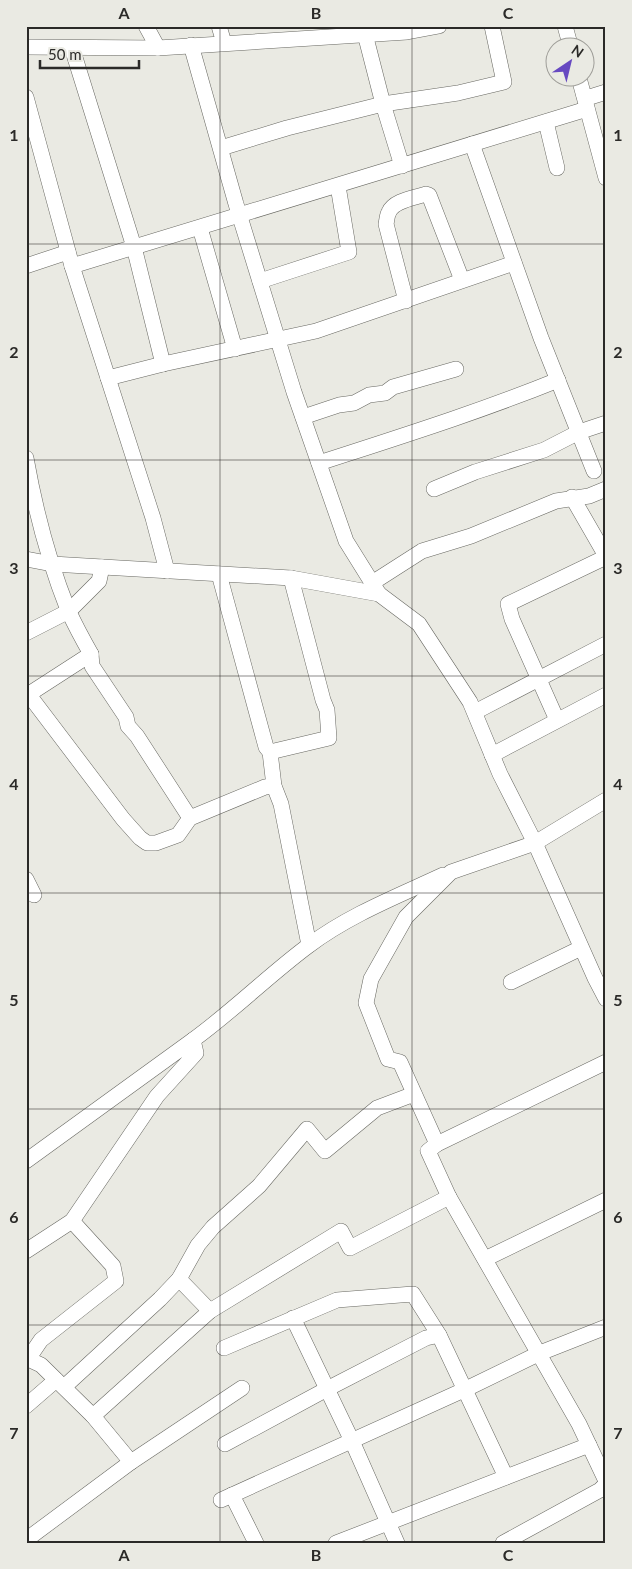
<svg xmlns="http://www.w3.org/2000/svg" width="632" height="1569" font-family="Lato,sans-serif">
  <style>
    .lines { fill: none; stroke-linecap: round; stroke-linejoin: round }
    .street-casing { stroke: #686862; stroke-width: 16 }
    .street { stroke: #fff; stroke-width: 15 }
    .grid { fill: none; stroke: #2b2a28; stroke-width: 1; stroke-opacity: 0.55 }
    .neatline { fill: none; stroke: #2b2a28; stroke-width: 2 }
    .grid-label { font-size: 16px; text-anchor: middle; font-weight: bold; fill: #2b2a28 }
  </style>
  <rect width="100%" height="100%" fill="#eaeae3"/>
  <g class="lines">
    <defs>
      <g id="street">
        <polyline points="146,26 158,48"/>
        <polyline points="219,26 224,43"/>
        <polyline points="565,26 571,48"/>
        <polyline points="365,34 383,104 402,166"/>
        <polyline points="191,45 236,204 294,392 346,541 379,594"/>
        <polyline points="26,47 158,48 407,32 439,26"/>
        <polyline points="72,48 134,247 163,364"/>
        <polyline points="579,78 606,178"/>
        <polyline points="584,95 590,97 606,92"/>
        <polyline points="26,97 72,266 587,109"/>
        <polyline points="546,122 557,168"/>
        <polyline points="472,144 541,338 594,471"/>
        <polyline points="221,148 287,128 383,104 458,93 504,82 492,26"/>
        <polyline points="200,228 235,349"/>
        <polyline points="26,266 68,252"/>
        <polyline points="72,266 153,518 167,571"/>
        <polyline points="260,281 349,252 338,186"/>
        <path d="M 406,301 L 386,224 C 387,220 387,215 389,212 C 394,200 415,198 426,194 L 429,195 L 462,280"/>
        <polyline points="108,378 163,364 316,331 514,263"/>
        <polyline points="303,417 339,405 354,403 369,395 385,393 393,387 456,369"/>
        <path d="M 26,458 C 35,509 49,562 68,610 C 75,625 83,640 91,654"/>
        <path d="M 319,463 C 399,437 479,412 558,380"/>
        <polyline points="434,489 475,472 544,450 579,432 606,423"/>
        <polyline points="572,497 606,556"/>
        <polyline points="26,559 52,564 291,578 379,594 419,624 470,702 500,774 535,843 595,978 606,999"/>
        <polyline points="219,574 266,747 270,752 274,786 281,804 309,945"/>
        <polyline points="372,583 422,551 471,536 556,501 589,496 606,489"/>
        <polyline points="26,633 69,611 99,581 102,567"/>
        <polyline points="29,695 123,819 140,838 147,843 156,843 178,835 190,818 265,787 274,786"/>
        <polyline points="26,696 91,654 92,666 126,717 128,726 137,736 190,818"/>
        <polyline points="475,712 606,644"/>
        <polyline points="557,720 512,619 508,604 606,557"/>
        <polyline points="270,752 329,738 327,710 323,700 291,578"/>
        <polyline points="492,755 606,695"/>
        <polyline points="606,800 535,843 451,872 406,917 371,979 366,1003 388,1059 400,1062 437,1144 428,1151 449,1197 579,1424 606,1481"/>
        <polyline points="26,879 34,895"/>
        <polyline points="511,982 581,948"/>
        <path d="M 193,1040 C 233,1011 269,975 308,946 C 349,915 398,896 443,875"/>
        <polyline points="437,1144 606,1062"/>
        <polyline points="26,1161 193,1040 196,1053 157,1096 72,1221 26,1251"/>
        <polyline points="485,1259 606,1200"/>
        <polyline points="179,1279 210,1311"/>
        <polyline points="293,1318 352,1441 397,1543"/>
        <polyline points="224,1348 337,1300 413,1294 439,1335 506,1477"/>
        <polyline points="26,1358 41,1365 93,1416 131,1462"/>
        <polyline points="28,1359 41,1340 116,1281 113,1266 72,1221"/>
        <polyline points="64,1387 160,1299 179,1279 198,1245 213,1227 259,1186 307,1129 325,1151 377,1108 414,1094"/>
        <polyline points="26,1406 56,1380"/>
        <polyline points="93,1416 210,1311 341,1231 350,1248 449,1197"/>
        <polyline points="225,1444 327,1389 426,1338 439,1335"/>
        <polyline points="232,1495 256,1543"/>
        <polyline points="221,1500 466,1389 540,1353 606,1327"/>
        <polyline points="26,1540 131,1462 242,1388"/>
        <polyline points="336,1543 589,1445"/>
        <polyline points="503,1543 600,1490 606,1484"/>
      </g>
    </defs>
    <!-- street casing -->
    <use href="#street" class="street-casing"/>
    <!-- street -->
    <use href="#street" class="street"/>
  </g>
  <!-- grid -->
  <path class="grid" d="M 220,26 L 220,1543M 412,26 L 412,1543M 26,244 L 606,244M 26,460 L 606,460M 26,676 L 606,676M 26,893 L 606,893M 26,1109 L 606,1109M 26,1325 L 606,1325"/>
  <!-- border -->
  <rect width="632" height="1569" fill="none" stroke="#eaeae3" stroke-width="55"/>
  <!-- north arrow -->
  <g transform="translate(570 62) rotate(35)"><circle r="24" fill="#eaeae3" stroke="#9e9d98"/>
  <path d="M0-4L9 19L0 12L-9 19Z" fill="#6749c1"/>
  <text y="-8" font-size="14" font-weight="bold" text-anchor="middle" fill="#2b2a28">N</text>
  </g>
  <!-- scale -->
  <path d="M40 60v8h99v-8" fill="none" stroke="#2b2a28" stroke-width="2.5"/>
  <text x="48" y="60" font-size="15" fill="#2b2a28" stroke="#eaeae3" stroke-width="4" paint-order="stroke">50 m</text>
  <rect x="28" y="28" width="576" height="1514" class="neatline"/>
  <g class="grid-label">
    <text x="124" y="19">A</text>
    <text x="316" y="19">B</text>
    <text x="508" y="19">C</text>
    <text x="14" y="141">1</text>
    <text x="618" y="141">1</text>
    <text x="14" y="358">2</text>
    <text x="618" y="358">2</text>
    <text x="14" y="574">3</text>
    <text x="618" y="574">3</text>
    <text x="14" y="790">4</text>
    <text x="618" y="790">4</text>
    <text x="14" y="1006">5</text>
    <text x="618" y="1006">5</text>
    <text x="14" y="1223">6</text>
    <text x="618" y="1223">6</text>
    <text x="14" y="1439">7</text>
    <text x="618" y="1439">7</text>
    <text x="124" y="1561">A</text>
    <text x="316" y="1561">B</text>
    <text x="508" y="1561">C</text>
  </g>
</svg>
